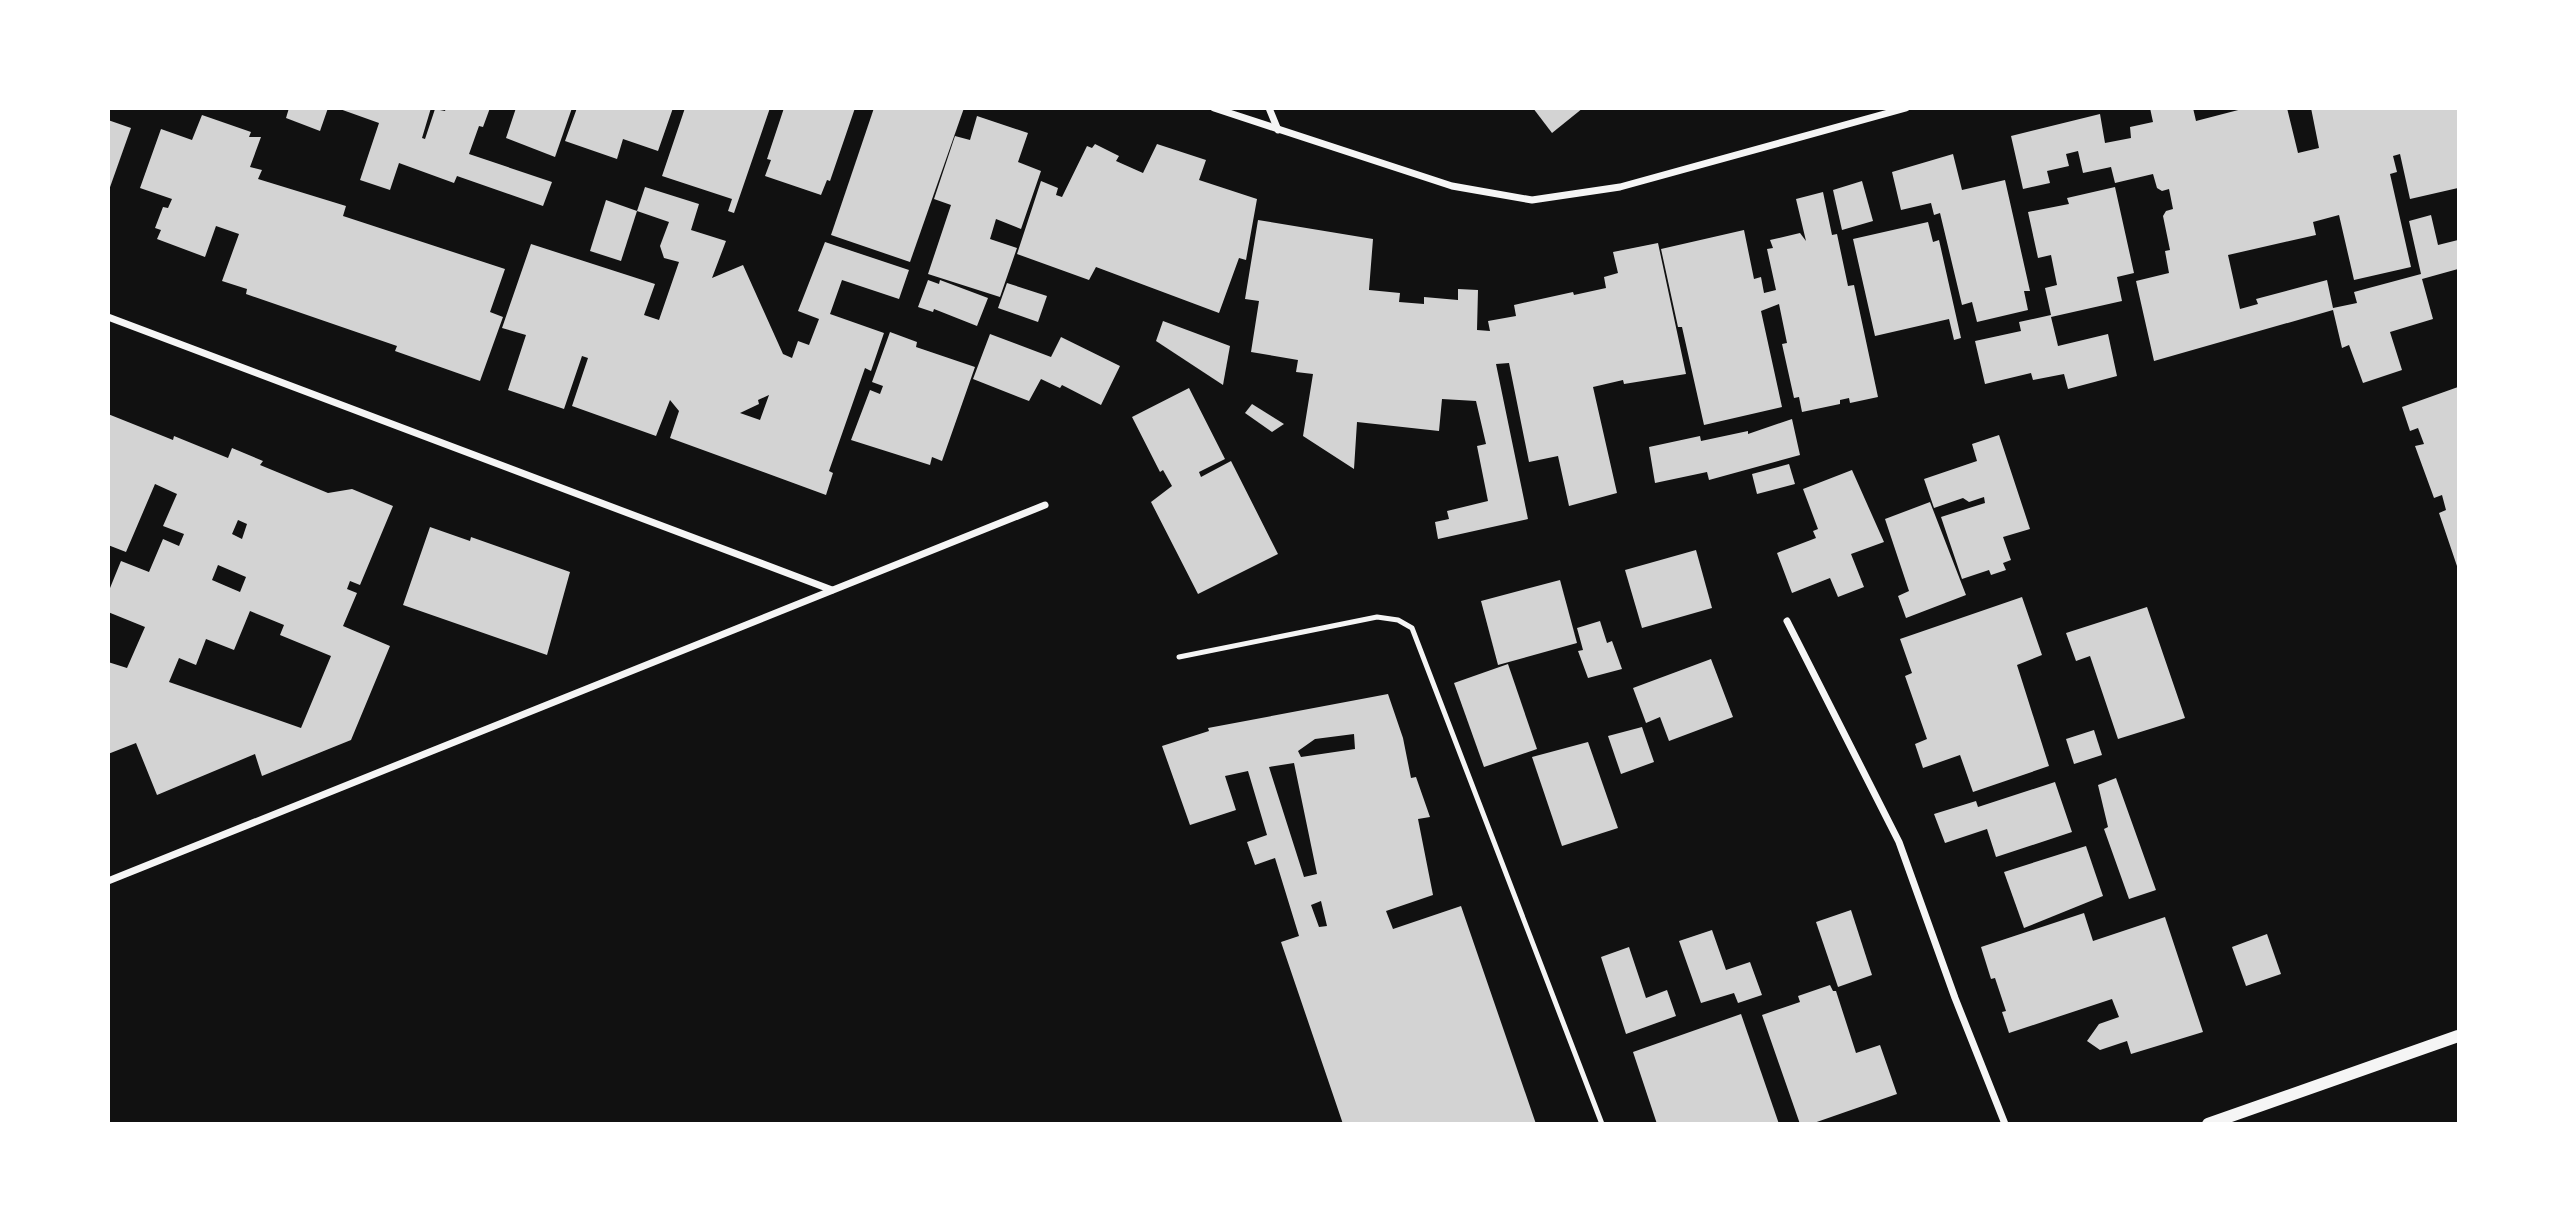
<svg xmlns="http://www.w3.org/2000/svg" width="2567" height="1232" font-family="Commissioner,sans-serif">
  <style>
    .building { fill: #d3d3d3; fill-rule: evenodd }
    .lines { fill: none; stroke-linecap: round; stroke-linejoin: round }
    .service { stroke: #f5f5f5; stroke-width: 5 }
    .minor { stroke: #f5f5f5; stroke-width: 7 }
    .tertiary { stroke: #f5f5f5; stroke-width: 12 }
  </style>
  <rect width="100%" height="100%" fill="#111"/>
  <!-- building -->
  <g class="building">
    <polygon points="289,108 328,108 320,131 286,118"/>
    <polygon points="337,108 431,108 422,138 425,139 435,109 445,111 446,108 490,108 483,127 479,126 469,154 552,182 543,206 457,176 454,183 399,163 390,190 360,180 379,123"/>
    <polygon points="516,108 572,108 555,157 506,138"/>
    <polygon points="577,108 673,108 658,151 623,139 617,159 565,141"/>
    <polygon points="685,108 770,108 734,213 728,211 732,199 662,176"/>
    <polygon points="784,108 855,108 830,181 827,180 821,195 765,176 771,160 767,159"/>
    <polygon points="874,108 964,108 910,262 831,235"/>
    <polygon points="1533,108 1583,108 1552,133"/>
    <polygon points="2150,108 2193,108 2196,121 2246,108 2287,108 2298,153 2319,148 2311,108 2458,108 2458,188 2410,199 2400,154 2393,156 2397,172 2390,174 2411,267 2354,280 2339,215 2313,222 2316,235 2228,255 2240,309 2258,304 2256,299 2327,280 2333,308 2357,303 2354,292 2421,274 2409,221 2431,215 2438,245 2458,240 2458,269 2422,279 2433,319 2390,332 2402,370 2363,383 2349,345 2342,348 2333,310 2154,361 2136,281 2169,273 2165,251 2170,250 2163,216 2166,211 2173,209 2169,189 2162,191 2157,188 2153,174 2115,183 2111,167 2083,173 2078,151 2066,154 2069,166 2047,171 2050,183 2023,189 2011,136 2100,114 2105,143 2131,138 2130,127 2153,122"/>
    <polygon points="202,115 251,132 249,137 261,137 250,167 262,170 258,179 346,206 343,216 505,269 490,312 503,317 480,381 395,351 397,346 246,294 247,289 222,281 239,234 216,226 205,257 157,239 161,230 155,228 163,207 168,208 172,199 140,188 161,129 192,140"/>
    <polygon points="977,116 1028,133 1018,162 1041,171 1021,229 996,219 990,239 1017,248 1000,297 928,274 951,205 934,199 955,136 970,140"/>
    <polygon points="108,120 131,128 109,190 108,190"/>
    <polygon points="1095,144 1119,156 1116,161 1143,173 1157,144 1206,160 1199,180 1257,199 1246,260 1239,258 1219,313 1096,267 1089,280 1017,254 1041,181 1058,188 1056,195 1062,197 1087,146 1092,148"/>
    <polygon points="1953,154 1962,190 2005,180 2030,291 2024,291 2028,310 1977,322 1972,302 1962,305 1940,213 1934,215 1931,203 1901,210 1892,172"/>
    <polygon points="1862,181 1873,221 1842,230 1833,190"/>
    <path d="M 645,187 L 699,204 L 691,230 L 726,241 L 712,278 L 743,265 L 783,354 L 792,358 L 798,341 L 809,345 L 819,319 L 798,311 L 825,242 L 909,270 L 899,299 L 842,280 L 830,314 L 884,333 L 871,371 L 865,368 L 829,471 L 833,473 L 826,495 L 670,438 L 679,411 L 670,400 L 656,436 L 572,406 L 588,358 L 582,356 L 564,409 L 508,390 L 526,335 L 502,328 L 531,244 L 655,284 L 644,315 L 659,320 L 679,262 L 664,258 L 660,246 L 669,222 L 637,211 ZM 769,395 L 760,420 L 740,413 L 759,404 L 758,400 Z"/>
    <polygon points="2115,187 2134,273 2117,277 2122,301 2051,317 2058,346 2108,334 2117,376 2068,389 2064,374 2033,380 2031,373 1985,384 1975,341 2021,331 2019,322 2051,315 2045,288 2057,285 2051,255 2038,258 2028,212 2069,204 2067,198"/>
    <polygon points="1823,192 1832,235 1837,234 1848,286 1854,285 1878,397 1850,403 1849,398 1840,400 1840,404 1802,412 1799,397 1794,398 1782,344 1787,343 1779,304 1761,311 1782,407 1704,425 1682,327 1678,327 1661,249 1744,230 1754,279 1761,277 1764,293 1776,290 1767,249 1773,248 1770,240 1800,233 1806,241 1796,199"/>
    <polygon points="606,200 637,211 621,261 590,251"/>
    <polygon points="1258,220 1373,239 1369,290 1400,293 1399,302 1424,304 1424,297 1458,300 1458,289 1478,290 1477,330 1490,331 1488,321 1516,316 1514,305 1573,292 1574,295 1606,288 1604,277 1618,273 1613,252 1658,243 1686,374 1624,384 1623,380 1593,387 1617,493 1569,506 1558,456 1529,462 1509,363 1496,364 1528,519 1438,539 1435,522 1449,519 1447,511 1488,501 1477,446 1486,444 1476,401 1442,399 1439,431 1357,422 1354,469 1303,436 1313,374 1296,372 1298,360 1251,352 1259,301 1245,299"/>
    <polygon points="1928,222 1933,242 1939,240 1961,338 1954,340 1949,319 1875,336 1853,239"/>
    <polygon points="928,280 939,284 940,280 988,298 977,326 934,309 933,312 918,307"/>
    <polygon points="1007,283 1047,296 1038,322 998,308"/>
    <polygon points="1163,321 1230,346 1223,385 1156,341"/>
    <polygon points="890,332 917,342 916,347 975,367 942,461 932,457 930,465 851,440 870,390 880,394 883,386 872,382"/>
    <polygon points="990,334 1051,357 1061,337 1120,366 1101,405 1062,385 1060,388 1041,379 1029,401 973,379"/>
    <polygon points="2458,387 2458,569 2439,513 2446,510 2442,495 2434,498 2415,446 2424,444 2418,428 2410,431 2402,407"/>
    <polygon points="1189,388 1225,459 1199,472 1201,477 1231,461 1278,554 1198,594 1151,502 1172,486 1163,470 1160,472 1132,417"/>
    <polygon points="1252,404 1284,424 1272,432 1245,413"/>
    <path d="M 108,414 L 173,440 L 174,436 L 228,458 L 232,448 L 263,461 L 260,465 L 328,493 L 352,489 L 393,506 L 360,585 L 350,581 L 347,589 L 357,593 L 343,626 L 390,646 L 351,740 L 262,776 L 255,754 L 157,795 L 136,743 L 108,754 L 108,662 L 127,668 L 145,627 L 108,612 L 108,593 L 121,561 L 149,572 L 163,539 L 179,546 L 184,534 L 163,526 L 177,494 L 155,484 L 126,552 L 108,545 ZM 238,520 L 247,524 L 242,539 L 232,534 ZM 218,565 L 246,577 L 240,592 L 212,580 ZM 250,611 L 284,625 L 280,635 L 331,656 L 301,728 L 169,682 L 179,658 L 196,665 L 206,639 L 234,650 Z"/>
    <polygon points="1792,419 1800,455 1709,480 1707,472 1655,483 1649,447 1700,436 1701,441 1748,431 1748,434"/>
    <polygon points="1999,435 2030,529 2003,537 2011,560 2003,563 2006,570 1991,575 1989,570 1962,579 1941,517 1985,503 1984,497 1969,502 1963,498 1934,508 1924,479 1977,461 1972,444"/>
    <polygon points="1789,464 1795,484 1757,494 1752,474"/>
    <polygon points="1852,470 1884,542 1851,554 1864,587 1838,597 1830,578 1792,593 1777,553 1816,538 1813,531 1818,529 1803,489"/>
    <polygon points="1930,502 1966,595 1906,618 1898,596 1909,591 1885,519"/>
    <polygon points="430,527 470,541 471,537 570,572 547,655 403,605"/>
    <polygon points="1696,550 1712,608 1642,628 1625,570"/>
    <polygon points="1560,580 1577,643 1498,665 1481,601"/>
    <polygon points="2022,597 2042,655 2017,665 2049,766 1973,792 1960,755 1923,768 1915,744 1927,739 1905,676 1912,673 1900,639"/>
    <polygon points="2147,607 2185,718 2118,739 2090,656 2076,661 2066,633"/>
    <polygon points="1600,621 1607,643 1612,641 1622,669 1588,678 1578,651 1583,650 1577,628"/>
    <polygon points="1711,659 1733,717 1669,741 1660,717 1646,723 1633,688"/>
    <polygon points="1508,664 1537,749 1484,767 1454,683"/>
    <path d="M 1388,694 L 1403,738 L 1411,778 L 1416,777 L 1430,817 L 1418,819 L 1433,895 L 1386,911 L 1393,929 L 1461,906 L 1536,1124 L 1343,1124 L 1281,942 L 1299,936 L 1275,858 L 1255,865 L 1247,842 L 1267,835 L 1248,771 L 1225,776 L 1236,810 L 1190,825 L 1162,746 L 1209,731 L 1208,728 ZM 1354,734 L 1355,749 L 1301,757 L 1298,751 L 1315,739 ZM 1294,763 L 1317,874 L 1304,877 L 1269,767 ZM 1321,901 L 1327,926 L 1319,927 L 1311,905 Z"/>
    <polygon points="1642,727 1654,762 1621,774 1608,736"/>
    <polygon points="2094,730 2102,755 2074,764 2066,739"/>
    <polygon points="1588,742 1618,828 1562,846 1532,757"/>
    <polygon points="2116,778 2156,890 2129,899 2104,829 2108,827 2098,785"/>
    <polygon points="2055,782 2072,832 1996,857 1987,829 1945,843 1934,814 1976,801 1978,807"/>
    <polygon points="2086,846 2103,896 2024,928 2004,872"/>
    <polygon points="1851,910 1872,975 1838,987 1816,922"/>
    <polygon points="2084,913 2093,941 2165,917 2203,1032 2131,1054 2127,1041 2100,1050 2087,1041 2099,1024 2119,1017 2112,999 2009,1033 2002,1012 2006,1011 1995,978 1991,979 1981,947"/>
    <polygon points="1712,930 1726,970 1750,962 1762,995 1738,1003 1734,993 1701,1003 1679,941"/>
    <polygon points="2267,934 2281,974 2246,986 2232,947"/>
    <polygon points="1629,947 1646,998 1667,990 1676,1016 1626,1034 1601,957"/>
    <polygon points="1830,985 1833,991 1836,991 1856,1053 1880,1045 1897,1094 1811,1124 1800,1124 1762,1015 1800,1002 1798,996"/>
    <polygon points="1741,1014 1779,1124 1657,1124 1633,1052"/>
  </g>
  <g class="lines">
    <!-- service -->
    <polyline class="service" points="1179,657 1377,617 1398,620 1412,628 1602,1124"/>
    <!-- minor -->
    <g class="minor">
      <polyline points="1214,108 1452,186 1532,200 1620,187 1906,108"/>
      <polyline points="1269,108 1278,130"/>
      <polyline points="108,317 832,590"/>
      <polyline points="1787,621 1899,842 1955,998 2005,1124"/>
      <polyline points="108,881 1045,505"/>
    </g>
    <!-- tertiary -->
    <polyline class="tertiary" points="2208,1124 2458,1036"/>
  </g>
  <!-- border -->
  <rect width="2567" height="1232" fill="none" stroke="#ffffff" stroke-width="220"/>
</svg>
